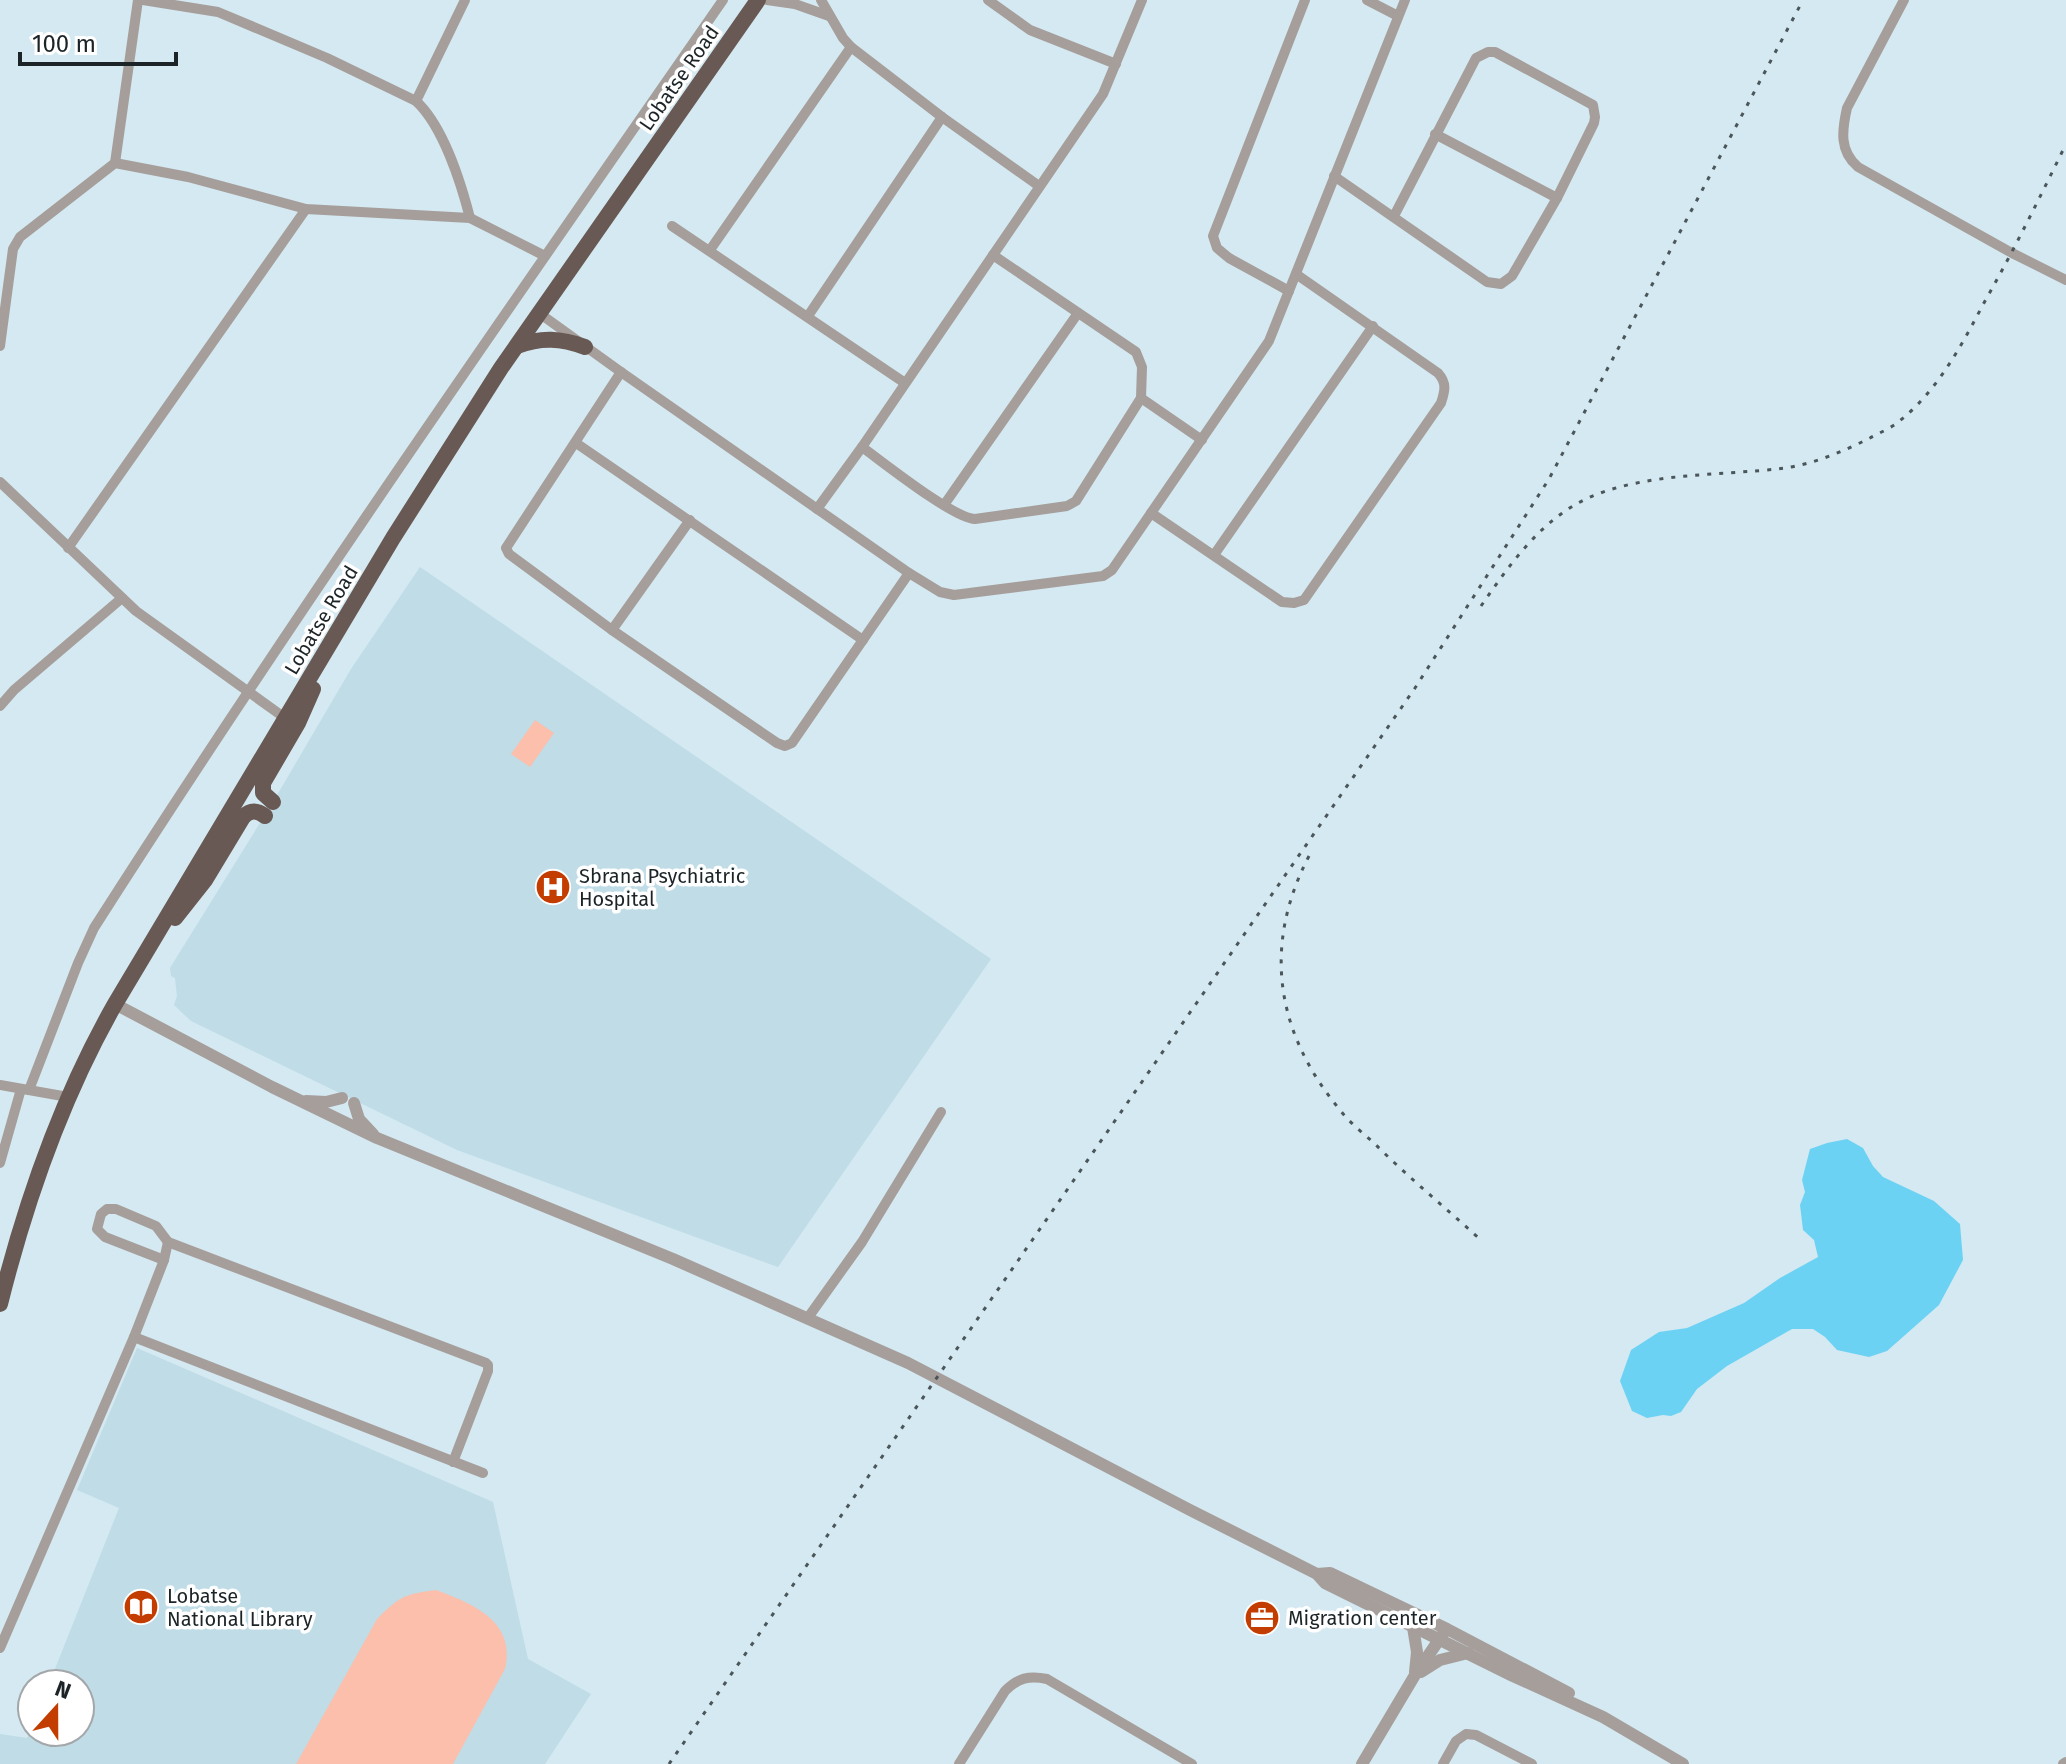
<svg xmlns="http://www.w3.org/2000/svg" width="2066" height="1764" font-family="'Fira Sans',sans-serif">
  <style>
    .built { fill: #bfdce7 }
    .green { fill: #fbbfac }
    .water { fill: #6cd2f4 }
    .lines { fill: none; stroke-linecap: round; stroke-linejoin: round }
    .minor { stroke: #a69e9b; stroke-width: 10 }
    .tertiary { stroke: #a69e9b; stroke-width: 12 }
    .trunk { stroke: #695954; stroke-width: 16 }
    .rail { stroke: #4b565a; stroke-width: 3; stroke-dasharray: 4 8; stroke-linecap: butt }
    .labels { text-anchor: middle; stroke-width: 7; stroke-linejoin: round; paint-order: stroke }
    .street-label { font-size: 20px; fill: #1c2427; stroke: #fff }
    .poi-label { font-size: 20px; fill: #1c2427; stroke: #fff; text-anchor: start }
  </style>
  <rect width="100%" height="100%" fill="#d4e9f1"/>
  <!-- built -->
  <g class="built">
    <polygon points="420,567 991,959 778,1267 457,1150 191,1021 174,1005 177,996 175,978 171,976 170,968 273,802 351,669"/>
    <polygon points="137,1348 493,1502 528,1659 591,1694 545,1764 0,1764 0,1734 27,1738 32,1728 32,1732 80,1732 80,1684 49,1684 119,1508 77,1490"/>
  </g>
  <!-- green -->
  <g class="green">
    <polygon points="535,720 554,733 530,767 511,754"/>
    <path d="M 436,1590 C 473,1604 516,1621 505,1669 L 453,1764 L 296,1764 L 377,1619 C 399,1597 404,1594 436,1590 Z"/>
  </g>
  <!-- water -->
  <polygon class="water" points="1847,1139 1863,1148 1873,1166 1883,1177 1934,1201 1960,1224 1963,1260 1939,1305 1887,1351 1869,1357 1837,1350 1825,1337 1813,1329 1792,1329 1727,1366 1697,1389 1681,1412 1671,1416 1663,1415 1647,1418 1632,1411 1620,1381 1631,1350 1659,1332 1687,1328 1744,1303 1780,1278 1818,1257 1814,1240 1803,1230 1800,1205 1805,1192 1802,1180 1810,1149 1827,1143"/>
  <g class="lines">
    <!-- minor -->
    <g class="minor">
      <path d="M 143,0 L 218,12 L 327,58 L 416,101 C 443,126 461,183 470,218"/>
      <polyline points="767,0 795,4 829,16"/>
      <polyline points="821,0 843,38 851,47 942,117 1039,186"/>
      <polyline points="988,0 1030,30 1116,64"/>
      <polyline points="1367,0 1398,16"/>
      <path d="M 1904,0 L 1847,108 C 1842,130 1839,151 1858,167 L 2012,253 L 2066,280"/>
      <polyline points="416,101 465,0"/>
      <polyline points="1435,134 1557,198"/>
      <polyline points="115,163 138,0"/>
      <polyline points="1334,176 1487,282 1501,284 1512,276 1557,198 1594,123 1595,117 1593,105 1495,52 1488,52 1476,58 1394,216"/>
      <polyline points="672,226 905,383"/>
      <polyline points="710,250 851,47"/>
      <polyline points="1289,291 1229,258 1217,248 1213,236 1305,0"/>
      <polyline points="539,313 621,372 909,573 940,592 954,595 1103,576 1112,570 1269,341 1405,0"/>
      <polyline points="808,316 942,117"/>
      <polyline points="0,346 13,249 20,237 115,163 188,177 306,209 470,218 545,256"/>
      <polyline points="621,372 506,548 509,554 612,630 777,743 785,746 792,743 909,573"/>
      <polyline points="1141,398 1202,440"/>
      <polyline points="576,443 863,640"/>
      <path d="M 862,447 C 884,463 953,518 975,519 L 1067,506 L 1076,501 L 1141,398 L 1142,367 L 1136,352 L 993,255"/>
      <polyline points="0,482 136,611 285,718"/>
      <polyline points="944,505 1078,313"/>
      <polyline points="817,509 862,447 1103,94 1142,0"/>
      <path d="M 1151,513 L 1282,602 L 1294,603 L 1304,600 L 1441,403 C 1445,391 1447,383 1438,373 L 1296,274"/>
      <polyline points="68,548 306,209"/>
      <polyline points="1214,555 1373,326"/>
      <polyline points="612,630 690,520"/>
      <polyline points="0,706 14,690 122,598"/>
      <polyline points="0,1085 68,1097"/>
      <path d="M 29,1090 L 78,963 L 94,928 C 295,613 510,307 723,0"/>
      <polyline points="0,1163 21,1089"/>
      <polyline points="164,1260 105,1237 97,1229 101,1214 107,1209 116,1209 156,1226 168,1242 486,1363 488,1365 488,1371 453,1462"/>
      <polyline points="807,1319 862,1242 941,1112"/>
      <polyline points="134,1337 483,1473"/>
      <polyline points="0,1648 134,1337 164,1260 168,1242"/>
      <path d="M 959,1764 L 1005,1691 C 1018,1678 1029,1675 1047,1679 L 1192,1764"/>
      <polyline points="1443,1764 1456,1741 1466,1734 1476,1735 1532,1764"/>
      <polyline points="2063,1764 2066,1762"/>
    </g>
    <!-- tertiary -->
    <g class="tertiary">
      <polyline points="115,1004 272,1087 377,1138 673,1259 908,1363 1190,1510 1317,1574 1325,1583 1513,1676 1603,1717 1683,1764"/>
      <polyline points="306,1101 326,1102 342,1098"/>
      <polyline points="354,1103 359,1119 373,1134"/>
      <polyline points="1317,1574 1330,1573 1447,1629 1569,1693"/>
      <polyline points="1413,1627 1417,1652 1415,1672"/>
      <polyline points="1421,1672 1440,1660 1468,1653"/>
      <polyline points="1362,1764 1415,1675 1443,1634"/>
    </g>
    <!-- trunk -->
    <g class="trunk">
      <path d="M 517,346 C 541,337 561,338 585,347"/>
      <polyline points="273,802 263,793 263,783 298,723 313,689"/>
      <path d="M 175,918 L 205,880 L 243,817 C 250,810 257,810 265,816"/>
      <path d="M 0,1304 C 26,1200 62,1097 115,1004 L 393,538 L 501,368 L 758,0"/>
    </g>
    <!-- rail -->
    <g class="rail">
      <path d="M 1481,606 C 1504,573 1528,538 1561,514 C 1619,470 1716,477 1785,468 C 1814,464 1844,451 1870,438 C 1879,433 1889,429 1897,423 C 1938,391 1961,346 1985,301 C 2014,250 2040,197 2066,144"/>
      <path d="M 1309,856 C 1262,946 1276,1033 1340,1110 C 1350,1123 1363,1133 1375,1144 C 1409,1178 1447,1209 1483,1242"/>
      <polyline points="669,1764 1415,688 1549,479 1803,0"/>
    </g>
  </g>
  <!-- icons -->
  <defs>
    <symbol id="hospital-disc" viewBox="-11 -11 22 22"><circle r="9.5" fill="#c33d00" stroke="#fff"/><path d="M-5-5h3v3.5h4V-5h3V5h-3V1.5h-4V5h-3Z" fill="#fff"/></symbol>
    <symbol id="library-disc" viewBox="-11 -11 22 22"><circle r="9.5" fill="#c33d00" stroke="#fff"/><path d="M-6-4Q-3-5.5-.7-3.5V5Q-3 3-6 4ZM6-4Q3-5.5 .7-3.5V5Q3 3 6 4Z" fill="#fff"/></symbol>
    <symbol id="office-disc" viewBox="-11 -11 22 22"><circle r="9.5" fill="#c33d00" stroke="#fff"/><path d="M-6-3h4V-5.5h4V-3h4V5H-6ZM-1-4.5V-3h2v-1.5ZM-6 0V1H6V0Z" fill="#fff"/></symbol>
  </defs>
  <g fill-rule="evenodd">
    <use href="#hospital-disc" x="533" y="867" width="40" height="40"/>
    <use href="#library-disc" x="121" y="1587" width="40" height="40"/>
    <use href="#office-disc" x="1242" y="1598" width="40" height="40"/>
  </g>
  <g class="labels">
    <!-- street labels -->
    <g class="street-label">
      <text transform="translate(679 78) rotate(-55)" y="7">Lobatse Road</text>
      <text transform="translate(321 620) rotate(-59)" y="7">Lobatse Road</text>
    </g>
    <!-- poi labels -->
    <g class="poi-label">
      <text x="579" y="883">Sbrana Psychiatric<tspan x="579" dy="23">Hospital</tspan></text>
      <text x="167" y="1603">Lobatse<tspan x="167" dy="23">National Library</tspan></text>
      <text x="1288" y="1625">Migration center</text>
    </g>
  </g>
  <!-- north arrow -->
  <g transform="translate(56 1708) rotate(21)"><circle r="38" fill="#ffffff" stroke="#a4a7a9" stroke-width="2"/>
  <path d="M0-6L14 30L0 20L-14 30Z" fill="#c33d00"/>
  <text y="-12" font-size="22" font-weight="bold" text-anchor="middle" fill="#1c2427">N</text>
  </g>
  <!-- scale -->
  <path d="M20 52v12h156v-12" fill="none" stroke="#1c2427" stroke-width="4"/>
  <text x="32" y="52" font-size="24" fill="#1c2427" stroke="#ffffff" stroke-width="6" paint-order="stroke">100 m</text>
</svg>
